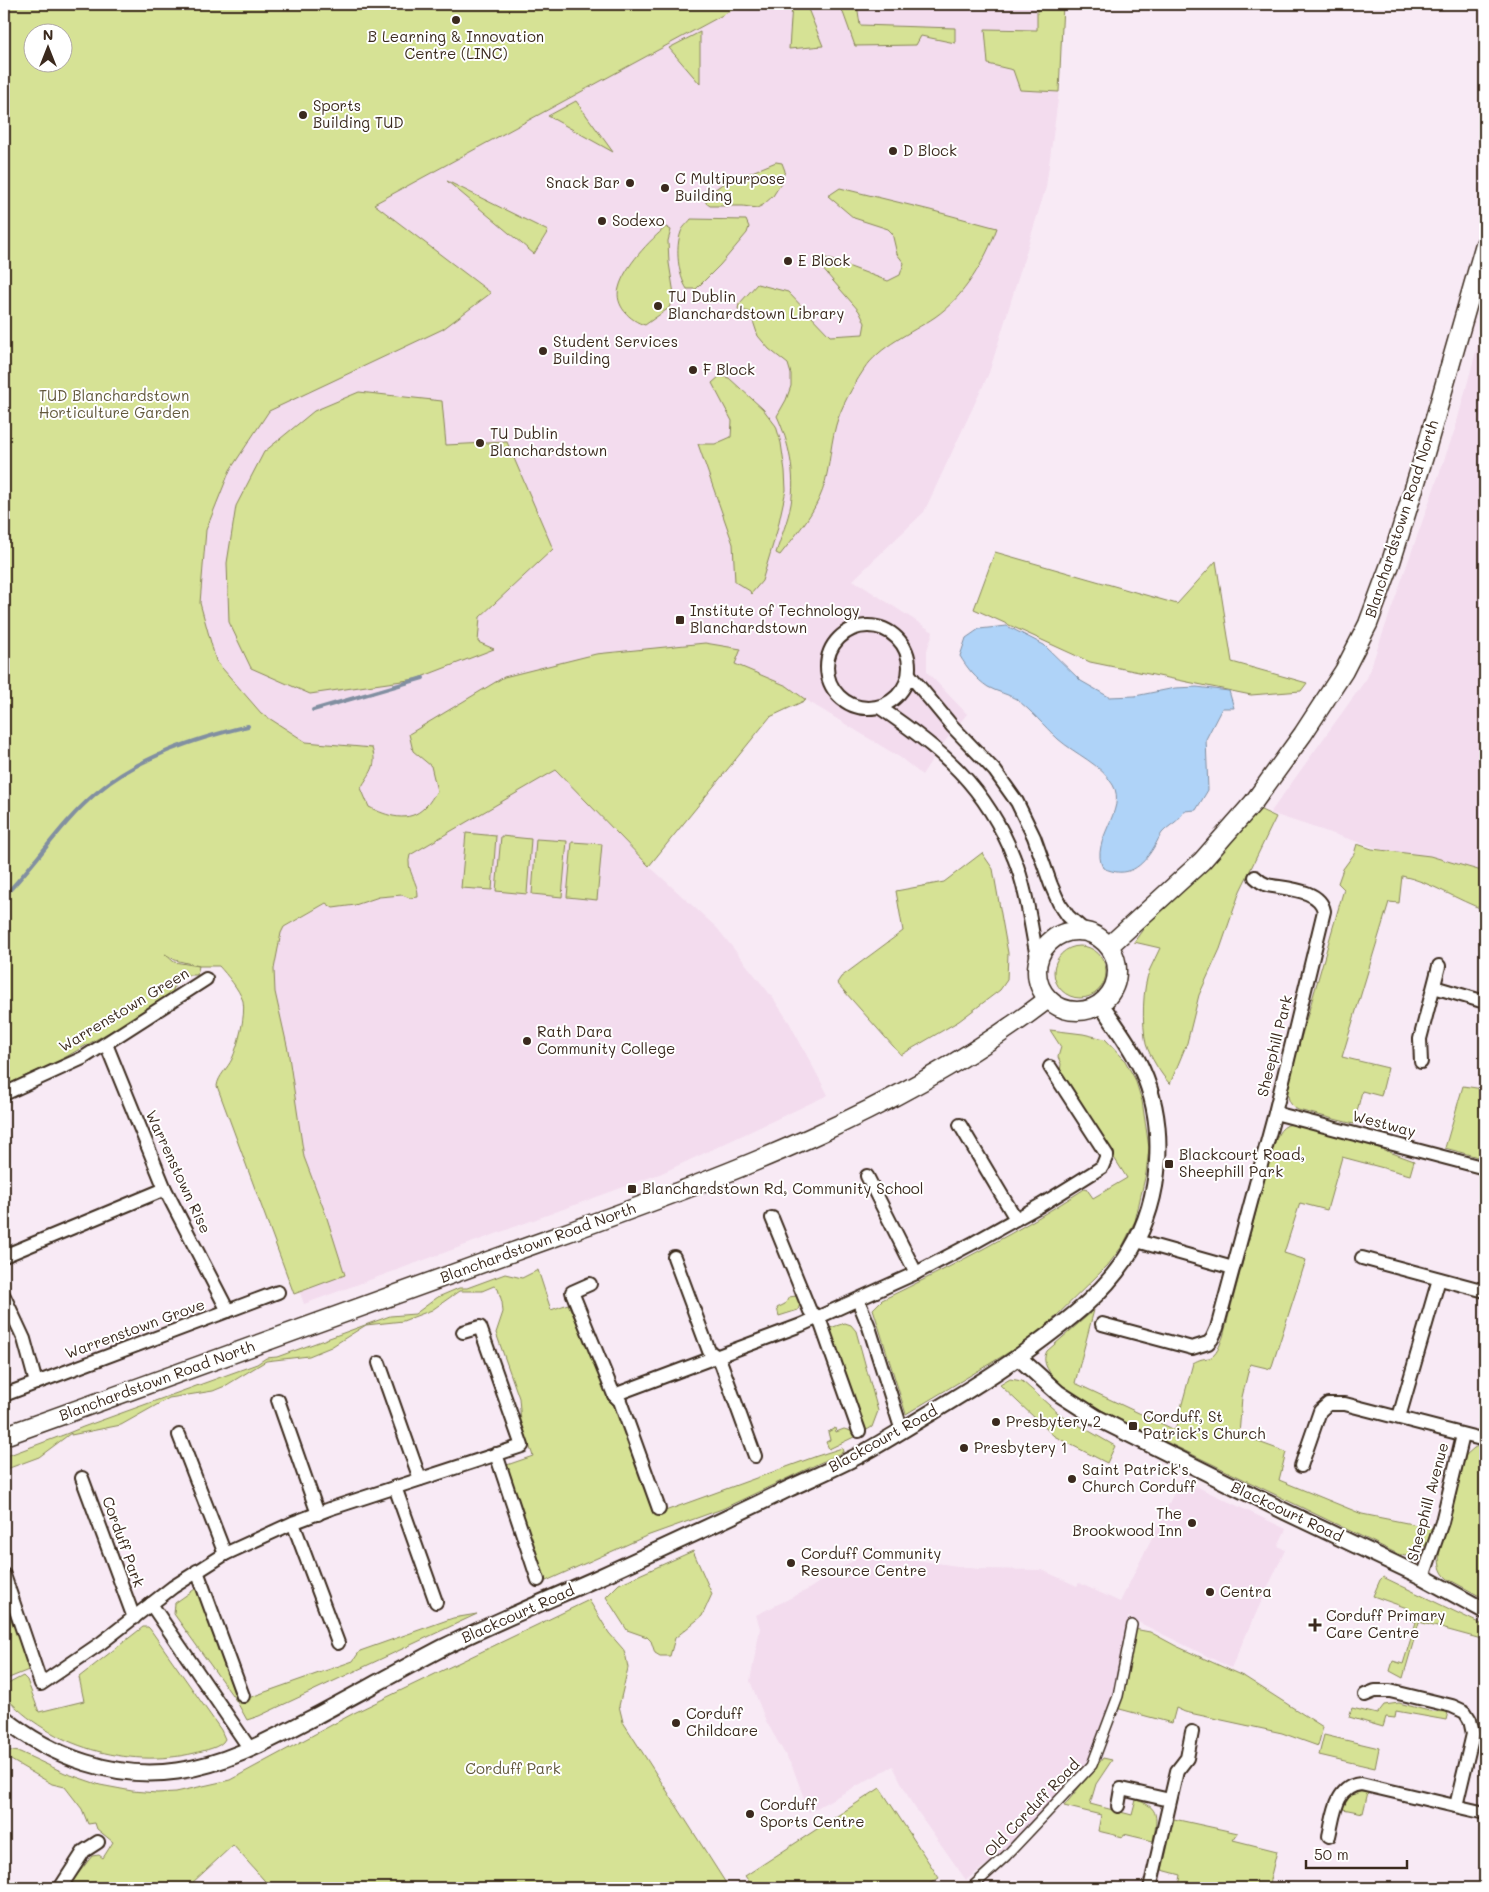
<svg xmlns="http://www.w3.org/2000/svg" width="1489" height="1892" font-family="Mali,sans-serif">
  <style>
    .built { fill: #f3dcee; fill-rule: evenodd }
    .green { fill: #d6e295; stroke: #88865a; fill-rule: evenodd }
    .water { fill: #afd3f8; stroke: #818fa1 }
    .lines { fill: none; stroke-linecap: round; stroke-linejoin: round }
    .stream { stroke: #818fa1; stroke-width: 4 }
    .pedestrian-casing { stroke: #3b2a1e; stroke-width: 12 }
    .minor-casing { stroke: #3b2a1e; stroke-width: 16 }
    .tertiary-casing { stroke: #3b2a1e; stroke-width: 19 }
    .secondary-casing { stroke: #3b2a1e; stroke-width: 21 }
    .pedestrian { stroke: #fff; stroke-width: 9 }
    .minor { stroke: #fff; stroke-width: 12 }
    .tertiary { stroke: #fff; stroke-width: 15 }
    .secondary { stroke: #fff; stroke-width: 18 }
    .poi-dot { fill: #3b2a1e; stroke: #fff; stroke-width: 2 }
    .labels { text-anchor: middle; stroke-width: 4; stroke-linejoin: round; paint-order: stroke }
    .poi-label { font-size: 15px; fill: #3b2a1e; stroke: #fff; text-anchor: start }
    .park-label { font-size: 15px; fill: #62583c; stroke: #fff }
    .street-label { font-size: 15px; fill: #3b2a1e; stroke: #fff }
  </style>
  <rect width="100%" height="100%" fill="#f8eaf5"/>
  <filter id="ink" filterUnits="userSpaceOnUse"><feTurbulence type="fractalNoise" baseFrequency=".02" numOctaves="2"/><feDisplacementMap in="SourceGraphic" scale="10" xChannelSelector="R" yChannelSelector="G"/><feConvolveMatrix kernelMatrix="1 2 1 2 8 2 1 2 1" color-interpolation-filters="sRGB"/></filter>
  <g filter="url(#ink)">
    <!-- built -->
    <g class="built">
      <path d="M 4,4 L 1063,4 L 1059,92 L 1046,187 L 989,373 L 924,512 L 853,580 L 933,632 L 927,650 L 927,672 L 967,714 L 938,750 L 922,775 L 901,758 L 806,700 L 770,717 L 649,866 L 717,928 L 773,998 L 789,1022 L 828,1095 L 662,1173 L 304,1304 L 228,1097 L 277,932 L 386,869 L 155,662 ZM 32,32 L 62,32 L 62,62 L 32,62 Z"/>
      <polygon points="1485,318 1485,881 1428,865 1270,813 1367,678 1455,429"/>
      <polygon points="1181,1479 1286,1529 1278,1546 1285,1550 1231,1668 1128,1617 1128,1638 1110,1716 1089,1759 1026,1829 990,1862 966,1880 911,1802 893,1766 809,1812 793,1768 766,1721 750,1681 760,1628 756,1615 807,1590 876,1546 882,1557 916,1560 978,1569 1042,1570 1077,1586 1079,1583 1120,1602"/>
    </g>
    <!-- green -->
    <g class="green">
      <path d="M 4,4 L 743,4 L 374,204 L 491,293 L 443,329 L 269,411 L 230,470 L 206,530 L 200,603 L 216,661 L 261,713 L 306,742 L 372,748 C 378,767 370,772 361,788 L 369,807 C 387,816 409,824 425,807 C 430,803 433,796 437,791 L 431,766 L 413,751 L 409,734 L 504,677 L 596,654 L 705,643 L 741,649 L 735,664 L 787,686 L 806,700 L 770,717 L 649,866 L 556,770 L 410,855 C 405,870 419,883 418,897 L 410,898 L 402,895 L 379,897 L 355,905 L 333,908 L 326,903 L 284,927 L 281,933 L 274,969 L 275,992 L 288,1050 L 304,1157 L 326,1215 L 345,1275 L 294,1294 L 217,1086 C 218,1076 228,1068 232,1059 C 238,1046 246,1015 243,1001 C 239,989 227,975 219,966 L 199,966 L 175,960 L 165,954 L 174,962 L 199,966 L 197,975 L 187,975 L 183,969 L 173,976 L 175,984 L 172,993 L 139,1015 L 64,1058 L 4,1086 L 4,847 L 6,845 L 4,839 ZM 32,32 L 62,32 L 62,62 L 32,62 Z"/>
      <polygon points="792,4 806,4 823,46 789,49"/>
      <polygon points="840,4 857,4 860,25 955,28 955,43 921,36 916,45 855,46"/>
      <polygon points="1037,4 1063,4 1059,92 1020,90 1013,70 988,64 985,29 1037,30"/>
      <polygon points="700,32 700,84 669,48"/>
      <polygon points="576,101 613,152 548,116"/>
      <polygon points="776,162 782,163 785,171 780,185 773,196 763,205 757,208 743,206 710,206 706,203 706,196 721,185"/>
      <polygon points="447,181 548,231 534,254"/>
      <path d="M 840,188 L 930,210 L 997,228 C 985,261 964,297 935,317 C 910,334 880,345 863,371 C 852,388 841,407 836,425 C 829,450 830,476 819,499 C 809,520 794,537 780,555 L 776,553 C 781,537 788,520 791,504 C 796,475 789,442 777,416 L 786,400 L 791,386 L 791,374 L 788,364 L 769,349 L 758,336 L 750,312 L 738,309 L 739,304 L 757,284 L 788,292 L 830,336 L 863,334 L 865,323 L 859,311 L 821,267 L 826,258 L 888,281 L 900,275 L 904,263 L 897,254 L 892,233 L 888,229 L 854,218 L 828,196 Z"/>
      <path d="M 691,219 L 746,220 L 749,227 L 747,233 L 720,265 L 696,289 L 687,289 C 678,275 675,248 681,232 C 682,228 688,223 691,219 Z"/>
      <path d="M 666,227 L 671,230 L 668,241 L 669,263 L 674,294 L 669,308 L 645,325 C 630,321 614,305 619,288 C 624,267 650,240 666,227 Z"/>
      <polygon points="720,376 729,378 763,409 776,426 781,443 785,471 786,490 777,531 762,581 751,594 750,591 735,582 733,544 698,444 715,444 731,437 732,421 712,383"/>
      <polygon points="359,392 442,401 446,445 507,442 553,549 480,617 478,642 494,649 416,679 310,694 251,668 229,622 227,563 236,506 264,452 314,411"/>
      <polygon points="995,552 1177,604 1216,561 1232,662 1307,683 1301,691 1251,695 1090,662 974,609"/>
      <path d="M 1259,809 L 1276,817 L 1240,891 L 1220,949 L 1199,995 L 1187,1043 L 1170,1084 C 1162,1076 1149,1055 1146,1044 C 1142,1024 1142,988 1150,969 C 1153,962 1157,955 1160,948 L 1134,942 L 1146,925 L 1201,871 Z"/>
      <polygon points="466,833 496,836 492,890 461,888"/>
      <polygon points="501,836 531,839 527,894 496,891"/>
      <polygon points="536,839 567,841 562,897 532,894"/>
      <polygon points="572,842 602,844 597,900 567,897"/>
      <path d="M 1357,844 L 1372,849 L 1430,856 L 1485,872 L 1485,910 C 1457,900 1431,882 1402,876 L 1399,903 L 1389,902 L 1342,1057 L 1388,1068 L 1381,1096 L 1362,1091 L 1354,1124 L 1298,1110 C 1286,1103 1287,1093 1289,1080 L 1344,889 L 1338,883 L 1343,869 L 1354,854 Z"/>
      <polygon points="982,853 993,869 1008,953 1007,980 1000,990 959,1021 901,1055 837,983 841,977 903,931 896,891 944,882"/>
      <circle cx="1080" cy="972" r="26"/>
      <path d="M 1050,1030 L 1083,1034 L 1105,1039 L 1124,1059 L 1135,1079 L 1142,1101 L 1149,1148 L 1146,1173 L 1135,1221 L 1123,1245 L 1108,1265 L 1036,1336 L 906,1414 L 874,1312 L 873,1309 L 882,1300 C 953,1266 1020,1231 1086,1188 L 1093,1198 L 1127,1178 L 1060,1073 L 1061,1064 L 1058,1057 L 1061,1047 Z"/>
      <polygon points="1485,1084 1485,1159 1445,1148 1463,1086 1483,1089"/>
      <path d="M 1292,1124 L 1354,1139 L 1414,1161 L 1410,1175 L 1342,1157 L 1327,1210 L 1300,1203 L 1284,1253 L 1306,1260 L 1271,1369 L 1250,1364 L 1242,1397 L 1239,1435 L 1286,1452 L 1279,1480 L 1362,1514 L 1432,1528 L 1428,1542 L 1418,1554 L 1405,1556 L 1398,1554 L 1115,1417 C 1098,1408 1032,1377 1047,1351 L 1094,1310 L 1075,1383 L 1175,1430 L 1193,1363 C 1200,1359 1202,1359 1209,1358 C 1217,1356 1220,1344 1223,1337 L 1272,1151 C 1276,1140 1278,1126 1292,1124 Z"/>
      <polygon points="538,1270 551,1310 568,1304 617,1411 654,1515 817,1456 842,1448 843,1452 722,1509 644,1537 546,1581 506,1467 507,1465 533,1456 521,1422 519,1398 496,1333 503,1312 502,1302 498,1289 494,1286 482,1291 459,1291 432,1310 403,1321 366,1325 331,1347 309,1356 266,1361 225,1386 213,1391 169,1398 121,1425 71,1435 71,1433 39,1457 4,1470 4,1457 66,1434 83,1427 257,1364 266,1358 277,1357 390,1316 415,1314 438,1297 459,1288 467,1288 505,1274 522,1278"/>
      <polygon points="796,1296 800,1304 798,1310 779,1316 777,1308 785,1304 789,1297"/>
      <polygon points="845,1323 851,1325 856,1331 878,1411 872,1427 865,1431 827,1329"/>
      <polygon points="1010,1379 1022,1381 1058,1413 1115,1446 1107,1463 1054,1436 1000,1385"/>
      <polygon points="835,1428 836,1432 844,1429 851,1431 854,1437 829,1449 826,1442 830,1440 828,1432"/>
      <path d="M 1478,1446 L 1485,1448 L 1485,1599 L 1448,1579 C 1439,1572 1438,1561 1440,1550 L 1466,1455 L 1474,1448 Z"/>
      <polygon points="693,1551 712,1594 702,1616 675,1638 670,1656 660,1656 655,1653 651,1641 647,1637 627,1630 606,1597 619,1584"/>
      <polygon points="1383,1577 1485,1626 1485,1640 1419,1622 1403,1678 1390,1671 1393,1661 1403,1664 1416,1622 1404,1617 1407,1608 1373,1596 1380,1580"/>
      <polygon points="195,1589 199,1590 237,1702 353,1661 360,1651 453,1618 477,1614 259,1716 247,1720 237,1702 174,1614 175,1603"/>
      <polygon points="4,1590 31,1669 4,1680"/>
      <polygon points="589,1600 609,1633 623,1649 626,1657 628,1668 619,1706 623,1722 729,1888 271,1888 233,1845 191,1884 190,1888 67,1888 92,1856 99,1855 103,1858 113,1842 97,1829 95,1823 88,1824 82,1809 65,1787 52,1784 4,1756 4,1750 20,1752 65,1773 100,1785 132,1791 157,1793 176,1792 230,1780 354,1713"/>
      <path d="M 143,1627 L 148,1627 L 150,1629 L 221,1730 L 225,1739 C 221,1748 204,1750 195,1753 C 128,1769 50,1747 4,1695 L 4,1686 L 23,1676 L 27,1680 L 39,1712 L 84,1701 L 79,1677 Z"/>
      <polygon points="1134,1629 1150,1632 1176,1646 1245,1677 1323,1727 1318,1746 1282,1733 1185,1712 1176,1708 1172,1723 1116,1708"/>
      <polygon points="1399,1703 1429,1711 1448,1712 1446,1720 1396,1711 1395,1718 1386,1717 1383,1727 1349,1717 1352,1708 1377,1714 1384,1705"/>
      <polygon points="1324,1735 1379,1748 1375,1768 1319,1755"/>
      <path d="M 1103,1758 L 1112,1760 L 1096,1784 L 1090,1804 L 1132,1815 L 1136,1800 C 1161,1807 1157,1819 1153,1841 L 1124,1834 L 1123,1837 L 1098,1831 L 1101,1815 L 1064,1806 Z"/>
      <polygon points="880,1788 939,1878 923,1888 754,1888 745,1876"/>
      <path d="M 1360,1792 L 1368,1792 L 1363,1813 L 1343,1809 C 1345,1799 1351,1795 1360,1792 Z"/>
      <polygon points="1174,1819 1238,1833 1233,1840 1277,1851 1268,1888 1183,1888 1179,1886 1181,1875 1162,1870"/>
    </g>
    <!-- water -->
    <path class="water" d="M 1007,626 L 1044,645 L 1081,681 L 1109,697 L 1135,696 L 1175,688 L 1197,687 L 1229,691 L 1234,708 L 1222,708 L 1206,739 L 1208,790 L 1196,810 L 1184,811 C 1178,823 1170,824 1162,833 C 1159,837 1157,842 1154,847 C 1142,867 1128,879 1103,868 C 1089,841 1128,810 1113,785 C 1101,764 1075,754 1058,739 C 1044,726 1031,710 1016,699 C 1008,694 997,692 988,687 C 976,679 967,668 960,656 L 966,638 L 979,629 Z"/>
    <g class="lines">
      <!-- stream -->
      <g class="stream">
        <polyline points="313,710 423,678"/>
        <path d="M 4,896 C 36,864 60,824 95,794 C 138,757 194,739 248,726"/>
      </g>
      <defs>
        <polyline id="pedestrian" points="971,1888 1006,1856 1092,1765 1118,1696 1132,1625"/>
        <g id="minor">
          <circle cx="868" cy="667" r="41"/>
          <polyline points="909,674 952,726 995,771 1017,802 1034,837 1051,885 1059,903 1068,916 1086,932"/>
          <path d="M 879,707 C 941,749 986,786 1014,858 C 1027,889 1031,929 1038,962"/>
          <polyline points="1434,987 1485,1002"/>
          <polyline points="106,1044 165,1189 228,1311"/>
          <polyline points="1421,1062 1420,1039 1439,966"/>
          <polyline points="4,1094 83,1058 206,979"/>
          <polyline points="1275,1113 1485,1168"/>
          <polyline points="960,1125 1016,1219"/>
          <polyline points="867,1176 916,1273"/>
          <polyline points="772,1218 810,1311 819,1318 859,1431"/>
          <polyline points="1137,1241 1233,1268"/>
          <polyline points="4,1256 165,1189"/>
          <polyline points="674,1257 709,1351 717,1357 721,1363 755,1456"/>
          <polyline points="1362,1258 1485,1291"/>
          <polyline points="590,1284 572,1292 614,1395 620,1401 659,1509"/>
          <polyline points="4,1296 24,1339 36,1383"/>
          <polyline points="858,1300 869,1327 902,1431"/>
          <path d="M 1102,1324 L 1192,1348 L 1208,1343 L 1212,1339 L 1217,1328 L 1275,1113 L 1324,911 C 1320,889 1286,889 1267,885 L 1261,882 L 1255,877"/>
          <polyline points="379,1363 420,1479"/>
          <polyline points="4,1395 278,1292"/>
          <polyline points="614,1395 801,1325 916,1273 975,1242 1041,1205 1102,1167 1107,1155 1050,1067"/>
          <polyline points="278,1400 318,1514"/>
          <polyline points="1399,1417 1439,1279"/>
          <polyline points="179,1435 225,1554"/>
          <polyline points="496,1454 538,1580"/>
          <polyline points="1301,1466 1320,1411 1328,1404 1345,1404 1485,1440"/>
          <polyline points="82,1478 134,1618"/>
          <polyline points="395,1487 436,1602"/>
          <polyline points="293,1523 338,1643"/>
          <polyline points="197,1571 243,1696"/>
          <polyline points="4,1575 41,1684 101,1643 173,1587 225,1554 295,1522 332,1508 522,1446 480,1327 463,1332"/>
          <polyline points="1423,1577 1442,1522 1463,1435"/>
          <polyline points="151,1604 250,1749"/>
          <polyline points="1365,1695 1375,1691 1390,1691 1452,1706 1465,1712 1470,1720 1473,1734 1456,1806"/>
          <polyline points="1118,1806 1121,1789 1170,1800"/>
          <path d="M 1329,1836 C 1334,1816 1335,1786 1361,1784 L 1485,1813"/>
          <polyline points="60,1888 84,1851 98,1842"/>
          <polyline points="1150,1888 1177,1771 1187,1758 1192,1732"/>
        </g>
        <g id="tertiary">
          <polyline points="1018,1357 1058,1393 1097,1418 1286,1512 1423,1577 1485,1611"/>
          <path d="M 4,1718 C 51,1757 116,1780 177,1771 C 227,1764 270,1740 314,1717 C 357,1694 400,1670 444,1647 C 493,1623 543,1602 593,1580 C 659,1550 725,1520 790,1488 C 816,1476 842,1465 867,1451 C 890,1438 912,1424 934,1411 C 965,1392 996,1374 1025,1352 C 1065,1323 1106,1293 1131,1250 C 1162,1198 1167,1125 1142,1070 C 1132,1047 1115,1026 1101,1004"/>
        </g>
        <g id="secondary">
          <circle cx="1077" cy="971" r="40"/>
          <polyline points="1109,946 1202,861 1253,803 1303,734 1344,671 1368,624 1391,562 1425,453 1485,244"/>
          <path d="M 4,1436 C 174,1375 344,1313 513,1252 C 699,1185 890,1121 1048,999"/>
        </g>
      </defs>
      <!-- pedestrian casing -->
      <use href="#pedestrian" class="pedestrian-casing"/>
      <!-- minor casing -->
      <use href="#minor" class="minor-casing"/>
      <!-- tertiary casing -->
      <use href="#tertiary" class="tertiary-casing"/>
      <!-- secondary casing -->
      <use href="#secondary" class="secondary-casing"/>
      <!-- pedestrian -->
      <use href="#pedestrian" class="pedestrian"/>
      <!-- minor -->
      <use href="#minor" class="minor"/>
      <!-- tertiary -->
      <use href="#tertiary" class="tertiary"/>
      <!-- secondary -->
      <use href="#secondary" class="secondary"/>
    </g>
  </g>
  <!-- markers -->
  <g class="poi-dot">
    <circle cx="456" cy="20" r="5"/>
    <circle cx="303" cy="115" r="5"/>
    <circle cx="893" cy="151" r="5"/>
    <circle cx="630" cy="183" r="5"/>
    <circle cx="665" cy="188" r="5"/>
    <circle cx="602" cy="221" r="5"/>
    <circle cx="788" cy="261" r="5"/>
    <circle cx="658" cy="306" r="5"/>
    <circle cx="543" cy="351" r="5"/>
    <circle cx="693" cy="370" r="5"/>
    <circle cx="480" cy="443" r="5"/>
    <rect x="675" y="615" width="10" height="10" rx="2.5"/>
    <circle cx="527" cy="1041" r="5"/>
    <rect x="1164" y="1159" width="10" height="10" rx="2.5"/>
    <rect x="627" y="1184" width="10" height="10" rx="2.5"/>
    <circle cx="996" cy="1422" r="5"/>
    <rect x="1128" y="1421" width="10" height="10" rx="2.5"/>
    <circle cx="964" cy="1448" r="5"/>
    <circle cx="1072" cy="1479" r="5"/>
    <circle cx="1192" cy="1523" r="5"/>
    <circle cx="791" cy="1563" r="5"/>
    <circle cx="1210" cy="1592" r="5"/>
    <path d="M1312.5 1617.5h5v5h5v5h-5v5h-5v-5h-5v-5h5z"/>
    <circle cx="676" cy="1723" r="5"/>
    <circle cx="750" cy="1814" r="5"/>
  </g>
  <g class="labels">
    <!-- poi labels -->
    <g class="poi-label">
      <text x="456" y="42" text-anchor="middle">B Learning &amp; Innovation<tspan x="456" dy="17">Centre (LINC)</tspan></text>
      <text x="313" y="111">Sports<tspan x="313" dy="17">Building TUD</tspan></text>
      <text x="903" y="156">D Block</text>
      <text x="675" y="184">C Multipurpose<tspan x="675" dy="17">Building</tspan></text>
      <text x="620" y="188" text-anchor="end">Snack Bar</text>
      <text x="612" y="226">Sodexo</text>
      <text x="798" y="266">E Block</text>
      <text x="668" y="302">TU Dublin<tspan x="668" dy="17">Blanchardstown Library</tspan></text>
      <text x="553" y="347">Student Services<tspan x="553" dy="17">Building</tspan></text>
      <text x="703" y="375">F Block</text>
      <text x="490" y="439">TU Dublin<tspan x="490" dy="17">Blanchardstown</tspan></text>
      <text x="690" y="616">Institute of Technology<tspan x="690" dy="17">Blanchardstown</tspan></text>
      <text x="537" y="1037">Rath Dara<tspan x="537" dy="17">Community College</tspan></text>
      <text x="1179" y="1160">Blackcourt Road,<tspan x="1179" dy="17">Sheephill Park</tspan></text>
      <text x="642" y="1194">Blanchardstown Rd, Community School</text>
      <text x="1143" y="1422">Corduff, St<tspan x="1143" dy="17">Patrick’s Church</tspan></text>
      <text x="1006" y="1427">Presbytery 2</text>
      <text x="974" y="1453">Presbytery 1</text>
      <text x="1082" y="1475">Saint Patrick's<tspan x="1082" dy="17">Church Corduff</tspan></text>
      <text x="1182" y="1519" text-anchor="end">The<tspan x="1182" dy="17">Brookwood Inn</tspan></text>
      <text x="801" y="1559">Corduff Community<tspan x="801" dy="17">Resource Centre</tspan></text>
      <text x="1220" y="1597">Centra</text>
      <text x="1326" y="1621">Corduff Primary<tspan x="1326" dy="17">Care Centre</tspan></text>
      <text x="686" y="1719">Corduff<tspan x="686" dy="17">Childcare</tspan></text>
      <text x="760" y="1810">Corduff<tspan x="760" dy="17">Sports Centre</tspan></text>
    </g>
    <!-- park labels -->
    <g class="park-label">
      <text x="114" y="401">TUD Blanchardstown<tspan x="114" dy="17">Horticulture Garden</tspan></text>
      <text x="513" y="1774">Corduff Park</text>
    </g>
    <!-- street labels -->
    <g class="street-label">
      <text transform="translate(1402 519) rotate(-72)" y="5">Blanchardstown Road North</text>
      <text transform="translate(124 1010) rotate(-31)" y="5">Warrenstown Green</text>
      <text transform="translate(1275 1046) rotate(-76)" y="5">Sheephill Park</text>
      <text transform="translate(1384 1124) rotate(15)" y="5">Westway</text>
      <text transform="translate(178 1172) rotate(65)" y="5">Warrenstown Rise</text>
      <text transform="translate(538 1243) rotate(-20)" y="5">Blanchardstown Road North</text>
      <text transform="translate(135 1329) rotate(-20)" y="5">Warrenstown Grove</text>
      <text transform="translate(157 1381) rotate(-20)" y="5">Blanchardstown Road North</text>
      <text transform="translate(883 1439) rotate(-29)" y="5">Blackcourt Road</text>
      <text transform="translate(1428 1502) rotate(-75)" y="5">Sheephill Avenue</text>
      <text transform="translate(1287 1512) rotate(25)" y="5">Blackcourt Road</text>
      <text transform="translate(123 1542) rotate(70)" y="5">Corduff Park</text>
      <text transform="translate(518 1614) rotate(-24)" y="5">Blackcourt Road</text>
      <text transform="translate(1032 1808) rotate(-46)" y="5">Old Corduff Road</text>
    </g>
  </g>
  <!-- margin -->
  <rect width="1489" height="1892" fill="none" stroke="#fff" stroke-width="20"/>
  <rect x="10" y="10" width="1469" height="1872" fill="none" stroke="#3b2a1e" stroke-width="2" filter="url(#ink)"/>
  <!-- north arrow -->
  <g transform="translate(48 48)"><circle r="24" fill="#ffffff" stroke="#b1aaa5"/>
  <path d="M0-4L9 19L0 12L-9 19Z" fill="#3b2a1e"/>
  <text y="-8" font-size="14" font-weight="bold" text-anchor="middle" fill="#3b2a1e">N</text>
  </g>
  <!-- scale -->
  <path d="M1306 1860v8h101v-8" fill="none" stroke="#3b2a1e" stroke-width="2.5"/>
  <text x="1314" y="1860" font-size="15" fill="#3b2a1e" stroke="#ffffff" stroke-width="4" paint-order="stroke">50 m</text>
</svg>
